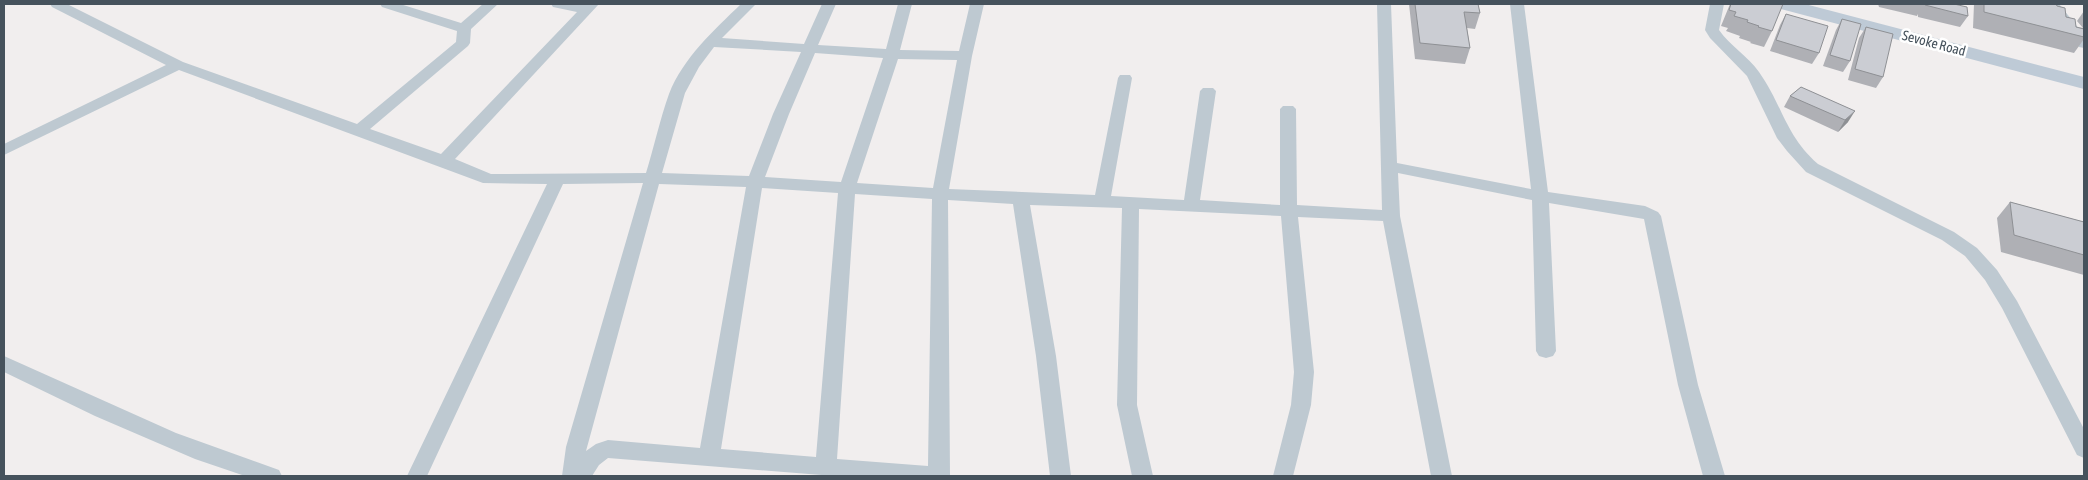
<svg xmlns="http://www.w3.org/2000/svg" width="2088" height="480" font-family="'Asap Condensed',sans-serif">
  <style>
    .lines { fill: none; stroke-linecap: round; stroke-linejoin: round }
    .street { fill: #bec9d1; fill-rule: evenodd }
    .secondary { fill: #becad6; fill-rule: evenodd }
    .wall { fill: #afb0b5 }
    .shaded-wall { fill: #8e9094 }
    .building { fill: #cbcdd3; stroke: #8e9094 }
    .labels { text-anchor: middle; stroke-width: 5; stroke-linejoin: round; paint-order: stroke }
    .street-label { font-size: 14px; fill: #46525c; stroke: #fff }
  </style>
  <rect width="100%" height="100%" fill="#f1eeee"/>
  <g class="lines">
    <!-- street -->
    <g class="street">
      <path d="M 50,4 L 67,4 L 183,62 L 357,124 L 456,42 L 457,31 L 382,7 L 380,4 L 400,4 L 461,23 L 483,4 L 498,4 L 471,29 L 470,43 L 468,46 L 370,129 L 441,154 L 577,12 L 553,7 L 551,4 L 599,4 L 455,159 L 491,174 L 646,173 C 654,147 660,119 669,94 C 683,58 714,30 741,4 L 756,4 L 722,38 L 804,44 L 822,4 L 836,4 L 818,45 L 886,49 L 898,4 L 912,4 L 900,50 L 959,51 L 970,4 L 984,4 L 972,56 L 949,189 L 1095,195 L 1118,78 L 1120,75 L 1130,75 L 1132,78 L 1111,196 L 1184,200 L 1200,91 L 1203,88 L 1213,88 L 1216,91 L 1200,200 L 1280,205 L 1280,109 L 1283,106 L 1293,106 L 1296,109 L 1297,205 L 1382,210 L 1377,4 L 1391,4 L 1397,163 L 1531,189 L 1510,4 L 1524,4 L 1548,192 L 1645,206 L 1658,212 L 1661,216 L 1698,385 L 1725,476 L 1703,476 L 1678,385 L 1644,219 L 1549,203 L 1556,351 L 1553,356 L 1546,358 L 1539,356 L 1536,351 L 1532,200 L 1398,173 L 1400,216 L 1452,476 L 1431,476 L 1383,221 L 1298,217 L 1314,372 L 1311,405 L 1293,476 L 1273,476 L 1291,405 L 1294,372 L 1281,216 L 1139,209 L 1137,405 L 1153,476 L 1132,476 L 1117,405 L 1122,208 L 1030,205 L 1056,356 L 1071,476 L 1050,476 L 1036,356 L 1013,204 L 948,200 L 950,476 L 834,476 L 608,458 L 599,465 L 592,476 L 562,476 L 566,447 L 643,183 L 563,184 L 427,476 L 407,476 L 547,184 L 483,183 L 179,70 L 4,155 L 4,144 L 166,65 L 52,7 ZM 714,47 L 801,52 L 773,114 L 749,176 L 662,173 L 685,93 L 699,67 ZM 815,53 L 883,58 L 841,182 L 765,177 L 789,114 ZM 898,59 L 957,60 L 933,188 L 857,183 ZM 659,184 L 746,187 L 700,448 L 608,440 L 596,444 L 586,451 ZM 762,188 L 838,193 L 816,457 L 721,449 ZM 855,194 L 932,199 L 928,466 L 837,459 Z"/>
      <path d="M 1710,4 L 1724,4 L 1719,30 C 1730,46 1748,56 1759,72 C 1783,106 1785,135 1818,164 L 1954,232 L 1977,248 L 1997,270 L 2017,301 L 2084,429 L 2084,458 L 2077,455 L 2002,308 L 1985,280 L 1965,256 L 1942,240 L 1806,172 L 1787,151 L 1777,138 L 1747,76 L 1710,38 L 1705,30 Z"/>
      <polygon points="2045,4 2059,4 2084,35 2084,48 2079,47"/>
      <polygon points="4,356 176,433 279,470 282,476 245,476 195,459 95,416 4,372"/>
    </g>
    <!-- secondary -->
    <polygon class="secondary" points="1775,4 1805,4 2084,77 2084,89 1777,8"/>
  </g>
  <!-- wall -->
  <g class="wall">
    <polygon points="1409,4 1478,4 1480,13 1475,29 1467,28 1470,48 1465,64 1415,59"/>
    <polygon points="1730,4 1782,4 1772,31 1764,47 1750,43 1751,42 1739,38 1740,36 1726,31 1728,28 1721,26"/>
    <polygon points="1878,4 1954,4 1968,16 1960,27 1918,17 1918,14 1917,16 1879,7"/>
    <polygon points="1974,4 2056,4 2057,6 2066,17 2076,27 2083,28 2077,21 2084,11 2084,39 2074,53 1973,28"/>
    <polygon points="1786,14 1819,53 1812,64 1770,51 1780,25"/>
    <polygon points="1842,19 1850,61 1843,72 1823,66 1836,30"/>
    <polygon points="1866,27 1883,77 1876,88 1848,80 1859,38"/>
    <polygon points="1801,87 1848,122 1838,132 1784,107 1790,96"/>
    <polygon points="2010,202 2084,222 2084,275 2001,252 1997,218"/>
  </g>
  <!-- shaded-wall -->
  <polygon class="shaded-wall" points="1855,111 1848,122 1838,132 1845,120"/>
  <!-- building -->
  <g class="building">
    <polygon points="1415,4 1478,4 1480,13 1464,12 1470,48 1420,43"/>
    <polygon points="1731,4 1783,4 1772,31 1758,27 1759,26 1747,22 1748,20 1734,16 1736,12 1729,10"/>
    <polygon points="1925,4 1954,4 1967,7 1968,16 1925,5"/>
    <polygon points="1984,4 2056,4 2057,6 2065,8 2066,17 2075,19 2076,27 2084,29 2084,37 1984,12"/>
    <polygon points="1786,14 1828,26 1819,53 1776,40"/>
    <polygon points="1842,19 1861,24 1850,61 1830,55"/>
    <polygon points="1866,27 1893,34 1883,77 1855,69"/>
    <polygon points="1801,87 1855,111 1845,120 1790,96"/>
    <polygon points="2010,202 2084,222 2084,255 2014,235"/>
  </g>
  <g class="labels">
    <!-- street labels -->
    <g class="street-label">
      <text transform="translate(1934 43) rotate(15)" y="5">Sevoke Road</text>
    </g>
  </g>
  <!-- border -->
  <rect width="2088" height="480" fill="none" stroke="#46525c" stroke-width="10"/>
</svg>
